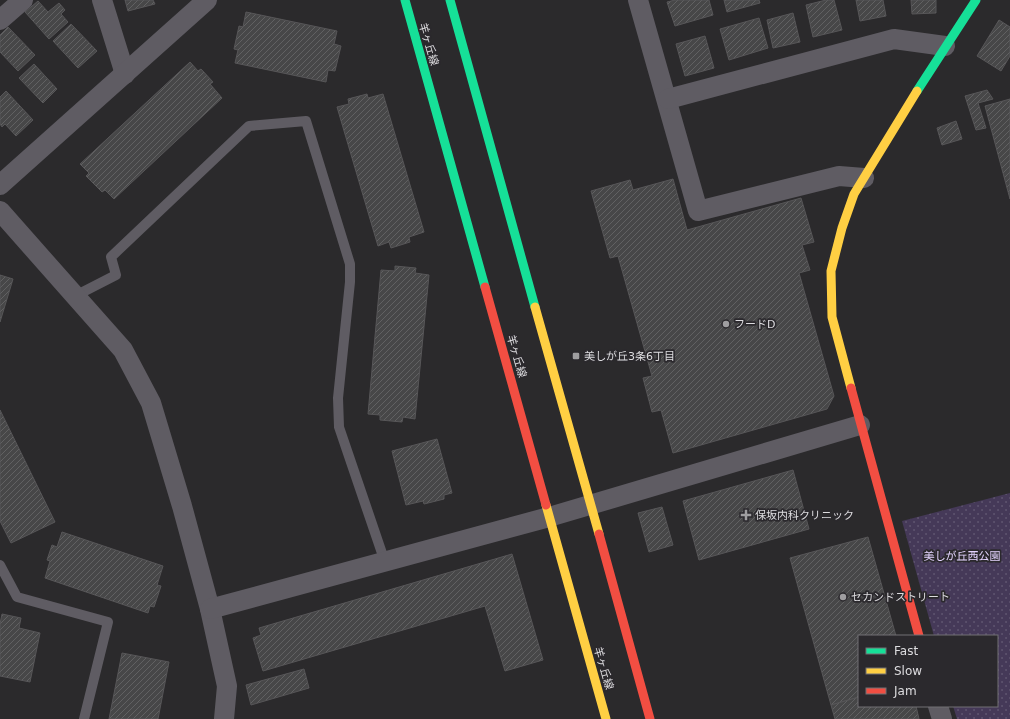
<svg xmlns="http://www.w3.org/2000/svg" width="1010" height="719" font-family="'DejaVu Sans','Noto Sans JP',sans-serif">
  <style>
    .park { fill: url(#park-dots) }
    .building { fill: url(#building-hatch); stroke: #575658 }
    .lines { fill: none; stroke-linecap: round; stroke-linejoin: round }
    .lane { stroke: #5f5c63; stroke-width: 10 }
    .street { stroke: #5f5c63; stroke-width: 20 }
    .fast { stroke: #16e098; stroke-width: 9 }
    .slow { stroke: #ffcf43; stroke-width: 9 }
    .jam { stroke: #f24e42; stroke-width: 9 }
    .poi-dot { fill: #9f9ea0; stroke: #2b292d; stroke-width: 1.5 }
    .labels { text-anchor: middle; stroke-width: 3.5; stroke-linejoin: round; paint-order: stroke }
    .street-label { font-size: 11px; fill: #dddcdf; stroke: #2b292d }
    .poi-label { font-size: 11px; fill: #dddcdf; stroke: #2b292d; text-anchor: start }
    .park-label { font-size: 11px; fill: #e3d3fe; stroke: #2b292d }
  </style>
  <defs>
    <pattern id="park-dots" width="8" height="8" patternUnits="userSpaceOnUse"><rect width="8" height="8" fill="#453958"/><path d="M2 2h.1M6 6h.1" fill="none" stroke="#5f5570" stroke-width="1.8" stroke-linecap="round"/></pattern>
    <pattern id="building-hatch" width="6" height="6" patternUnits="userSpaceOnUse"><rect width="6" height="6" fill="#474748"/><path d="M-1 1l2-2M0 6l6-6M5 7l2-2" fill="none" stroke="#616162"/></pattern>
  </defs>
  <rect width="100%" height="100%" fill="#2b2a2c"/>
  <!-- park -->
  <polygon class="park" points="1010,493 1010,719 957,719 953,706 997,706 997,636 934,636 902,521"/>
  <!-- building -->
  <g class="building">
    <polygon points="125,0 153,0 155,4 128,11"/>
    <polygon points="675,0 709,0 713,15 675,26 667,2"/>
    <polygon points="724,0 759,0 760,3 727,12"/>
    <polygon points="826,0 834,0 842,30 813,37 806,5"/>
    <polygon points="856,0 883,0 886,16 860,21"/>
    <polygon points="911,0 936,0 936,13 912,14"/>
    <polygon points="38,1 48,12 59,3 65,10 61,14 68,22 49,39 25,12"/>
    <polygon points="246,12 337,31 334,44 341,46 335,71 328,70 326,82 235,63 238,50 234,49 239,26 243,27"/>
    <polygon points="793,13 800,42 773,48 767,20"/>
    <polygon points="759,18 768,48 729,60 720,29"/>
    <polygon points="999,20 1010,27 1010,56 1001,71 977,56"/>
    <polygon points="71,24 97,51 78,68 53,41"/>
    <polygon points="8,27 35,55 18,71 0,52 0,35"/>
    <polygon points="705,36 714,68 685,76 676,44"/>
    <polygon points="190,62 198,71 201,69 213,82 210,84 222,98 114,199 105,190 102,192 86,176 89,173 80,164"/>
    <polygon points="34,64 57,89 43,103 19,78"/>
    <polygon points="987,90 993,99 978,103 986,128 976,130 965,96"/>
    <polygon points="6,91 33,120 16,136 5,124 2,127 0,124 0,97"/>
    <polygon points="367,94 368,98 383,94 424,232 409,237 410,242 391,248 389,242 378,246 337,107 349,104 348,99"/>
    <polygon points="1010,99 1010,199 985,106"/>
    <polygon points="956,121 962,139 942,145 937,128"/>
    <polygon points="673,179 687,230 801,198 814,242 802,245 810,270 799,273 834,396 827,409 673,453 661,410 652,412 643,378 652,376 618,256 610,258 591,191 630,180 633,190"/>
    <polygon points="395,266 416,268 415,273 429,275 415,419 403,417 402,422 380,420 380,415 368,414 381,270 395,271"/>
    <polygon points="0,275 13,279 0,322"/>
    <polygon points="0,410 55,522 11,543 0,521"/>
    <polygon points="437,439 452,493 444,495 444,499 424,504 423,501 406,505 392,451"/>
    <polygon points="793,470 809,529 699,560 683,501"/>
    <polygon points="662,507 673,545 649,552 638,513"/>
    <polygon points="62,532 163,566 157,585 161,586 154,607 150,606 148,613 45,578 50,561 47,560 52,545 57,547"/>
    <polygon points="868,537 896,636 859,636 859,697 831,705 790,558"/>
    <polygon points="512,554 543,660 505,671 485,606 263,671 253,638 261,635 259,628"/>
    <polygon points="2,614 21,618 19,628 40,633 30,682 0,676 0,624"/>
    <polygon points="122,653 169,662 158,719 109,719"/>
    <polygon points="304,669 309,688 251,705 246,685"/>
    <polygon points="859,697 859,706 916,706 919,719 835,719 831,705"/>
  </g>
  <g class="lines">
    <!-- lane -->
    <g class="lane">
      <polyline points="75,296 116,275 111,257 249,126 306,121 350,264 350,282 338,398 339,427 385,562"/>
      <polyline points="0,565 17,597 108,622 84,719"/>
    </g>
    <!-- street -->
    <g class="street">
      <polyline points="102,0 125,74"/>
      <polyline points="638,0 698,211 839,176 864,178"/>
      <polyline points="0,20 23,0"/>
      <polyline points="668,99 894,39 945,46"/>
      <polyline points="0,185 207,0"/>
      <polyline points="0,211 123,350 151,403 182,506 210,609 227,686 224,719"/>
      <polyline points="210,609 549,517 860,425"/>
      <polyline points="938,706 942,719"/>
    </g>
    <!-- fast -->
    <g class="fast">
      <polyline points="405,0 485,287"/>
      <polyline points="450,0 535,307"/>
      <polyline points="917,91 976,0"/>
    </g>
    <!-- slow -->
    <g class="slow">
      <polyline points="535,307 599,534"/>
      <polyline points="851,388 832,317 831,271 842,228 854,194 917,91"/>
      <polyline points="546,505 606,719"/>
    </g>
    <!-- jam -->
    <g class="jam">
      <polyline points="485,287 546,505"/>
      <polyline points="851,388 919,636"/>
      <polyline points="599,534 650,719"/>
    </g>
  </g>
  <!-- markers -->
  <g class="poi-dot">
    <circle cx="726" cy="324" r="4"/>
    <rect x="572" y="352" width="8" height="8" rx="2"/>
    <path d="M744 509h4v4h4v4h-4v4h-4v-4h-4v-4h4z"/>
    <circle cx="843" cy="597" r="4"/>
  </g>
  <g class="labels">
    <!-- street labels -->
    <g class="street-label">
      <text transform="translate(429 44) rotate(74)" y="4">羊ヶ丘線</text>
      <text transform="translate(517 356) rotate(74)" y="4">羊ヶ丘線</text>
      <text transform="translate(604 668) rotate(74)" y="4">羊ヶ丘線</text>
    </g>
    <!-- poi labels -->
    <g class="poi-label">
      <text x="734" y="328">フードD</text>
      <text x="584" y="360">美しが丘3条6丁目</text>
      <text x="755" y="519">保坂内科クリニック</text>
      <text x="851" y="601">セカンドストリート</text>
    </g>
    <!-- park labels -->
    <g class="park-label">
      <text x="962" y="560">美しが丘西公園</text>
    </g>
  </g>
  <!-- legend -->
  <rect x="858" y="635" width="140" height="72" fill="#2b292d" stroke="#727174"/>
  <rect x="866" y="648" width="20" height="6" fill="#16e098" stroke="#727174"/>
  <text x="894" y="655" font-size="12" fill="#dddcdf">Fast</text>
  <rect x="866" y="668" width="20" height="6" fill="#ffcf43" stroke="#727174"/>
  <text x="894" y="675" font-size="12" fill="#dddcdf">Slow</text>
  <rect x="866" y="688" width="20" height="6" fill="#f24e42" stroke="#727174"/>
  <text x="894" y="695" font-size="12" fill="#dddcdf">Jam</text>
</svg>
